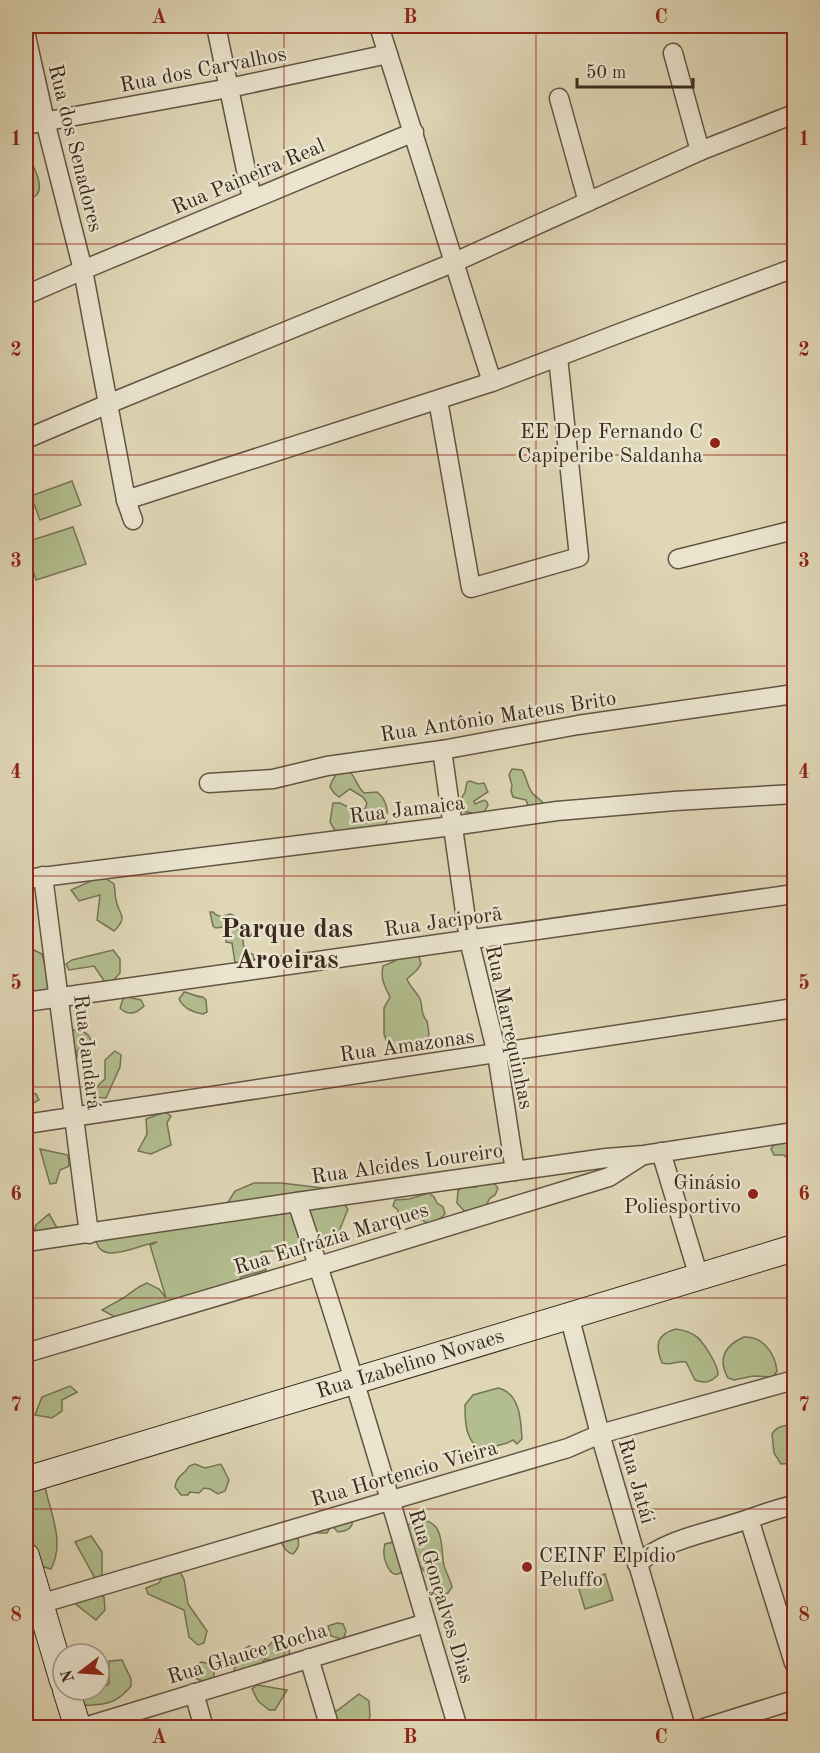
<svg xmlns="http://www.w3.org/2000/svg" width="820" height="1753" font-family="'Old Standard TT',serif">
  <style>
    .green { fill: #b2be8f; stroke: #767456; stroke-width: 1.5 }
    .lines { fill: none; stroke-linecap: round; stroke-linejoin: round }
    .street-casing { stroke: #635444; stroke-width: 21 }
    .secondary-casing { stroke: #39291d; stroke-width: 28 }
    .street { stroke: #ebe5d0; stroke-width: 18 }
    .secondary { stroke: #ebe5d0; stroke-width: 26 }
    .grid { fill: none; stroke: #8f2418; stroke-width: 1.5; stroke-opacity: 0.55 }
    .poi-dot { fill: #8f2418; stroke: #ebe5d0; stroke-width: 2 }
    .labels { text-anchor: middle; stroke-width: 5; stroke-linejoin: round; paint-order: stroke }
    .street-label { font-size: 21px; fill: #39291d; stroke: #ebe5d0 }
    .poi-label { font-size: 21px; fill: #39291d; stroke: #ebe5d0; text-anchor: end }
    .district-label { font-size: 27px; font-weight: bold; fill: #39291d; stroke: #ebe5d0 }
    .neatline { fill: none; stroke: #8f2418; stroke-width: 2 }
    .grid-label { font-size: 20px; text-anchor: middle; font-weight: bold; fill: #8f2418 }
  </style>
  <rect width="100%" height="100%" fill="#e0d7b7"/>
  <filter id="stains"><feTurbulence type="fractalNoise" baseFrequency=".00333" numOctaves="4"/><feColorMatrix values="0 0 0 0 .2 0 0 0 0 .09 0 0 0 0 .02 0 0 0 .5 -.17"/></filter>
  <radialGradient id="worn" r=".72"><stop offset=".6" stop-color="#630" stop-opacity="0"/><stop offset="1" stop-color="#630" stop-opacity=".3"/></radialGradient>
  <!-- green -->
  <g class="green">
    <path d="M 26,151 C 32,164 53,197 26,199 Z"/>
    <polygon points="72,481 81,505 40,520 31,496"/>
    <polygon points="73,527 86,564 36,580 26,548 26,542"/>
    <path d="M 342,765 C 357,775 354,783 364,793 L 377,792 C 388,800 390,817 384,829 L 340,839 L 330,822 L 333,803 L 340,803 L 352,809 L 365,809 L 367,803 L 363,797 L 350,789 L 339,797 L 334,793 L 330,787 L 332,781 Z"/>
    <path d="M 512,769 L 522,770 C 527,777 527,787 533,794 C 539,799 541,799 547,808 L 529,809 L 526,800 L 513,797 L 511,791 L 512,785 L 509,775 Z"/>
    <polygon points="470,781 478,784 484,783 488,792 474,801 475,804 484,800 487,802 488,805 483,814 477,817 472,813 462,811 459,803 465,792 467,782"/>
    <path d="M 102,876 L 114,884 C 115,889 115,895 116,900 C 119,916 129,916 114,931 L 97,920 L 100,895 L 79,901 L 71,890 Z"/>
    <path d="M 210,912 L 213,912 C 219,918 222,917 230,914 L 233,915 L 235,921 L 234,927 L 242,932 C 245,944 239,949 254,955 L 254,961 L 238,965 L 235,963 L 232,943 L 226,942 C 226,936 228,931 222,927 L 216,928 L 213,926 Z"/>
    <path d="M 28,947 L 42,954 C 44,966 52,981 50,993 L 37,996 L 26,981 L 26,953 Z"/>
    <polygon points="113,950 120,959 120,973 111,983 105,982 94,966 69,970 66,964 72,960"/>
    <path d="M 414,952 L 419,957 L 421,964 L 417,970 L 407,979 C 410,987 415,990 419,997 C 424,1006 419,1013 427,1021 L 429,1034 L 427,1041 L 420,1043 L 415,1051 L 389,1048 L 384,1034 L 384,1008 L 390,997 C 385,987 380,978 383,966 L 395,961 L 397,955 Z"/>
    <path d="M 184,992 C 191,993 196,997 203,997 L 206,1000 L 207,1012 L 203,1014 C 194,1013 183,1008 179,999 Z"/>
    <path d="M 127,997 L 141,1000 L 144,1006 C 136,1014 128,1016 120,1008 L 123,999 Z"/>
    <path d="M 72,1030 C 81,1030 95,1034 89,1046 L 77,1050 L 77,1057 L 74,1062 Z"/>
    <polygon points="115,1051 121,1055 120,1067 106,1098 94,1097 91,1092 105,1079 105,1060"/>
    <polygon points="26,1091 36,1094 39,1100 26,1107"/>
    <polygon points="165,1112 171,1116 167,1123 171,1145 151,1154 138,1151 147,1134 146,1119"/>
    <polygon points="794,1138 794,1165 784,1155 774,1155 771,1149 774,1144"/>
    <polygon points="40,1149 68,1155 69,1166 60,1170 56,1183 50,1184"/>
    <polygon points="488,1180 494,1183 498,1188 495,1195 490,1198 483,1211 466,1213 457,1203 458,1190 464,1187 476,1187"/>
    <path d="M 254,1183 L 281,1183 L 331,1189 L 348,1209 L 338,1234 L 315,1246 L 261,1252 L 266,1270 L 241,1277 L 239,1284 L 225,1284 L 115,1317 L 102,1310 C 110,1305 117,1302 125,1297 C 135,1290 135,1288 147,1283 L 159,1289 L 166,1298 L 150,1245 L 157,1242 C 140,1244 98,1268 96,1238 L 220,1215 L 235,1191 Z"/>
    <path d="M 429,1193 L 434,1197 L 437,1203 L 443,1207 L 445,1214 L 441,1218 L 428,1224 C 419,1216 412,1217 401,1221 L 398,1216 L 398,1210 L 393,1206 L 395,1200 L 409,1199 Z"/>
    <polygon points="49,1214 63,1238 32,1239 36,1225"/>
    <path d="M 676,1329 C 682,1330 689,1331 694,1335 C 702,1339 719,1366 718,1375 C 711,1382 705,1384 695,1380 L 686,1362 C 677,1360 671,1366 662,1363 C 655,1346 656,1334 676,1329 Z"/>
    <path d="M 744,1337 C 763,1336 775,1353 777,1371 L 773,1377 L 753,1376 L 734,1380 L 728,1378 C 717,1359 725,1345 744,1337 Z"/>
    <polygon points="70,1386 77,1392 62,1400 62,1411 52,1418 35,1415 42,1397"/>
    <path d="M 498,1388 C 520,1393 521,1420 522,1439 L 517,1444 L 513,1440 L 507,1443 L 482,1450 C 465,1442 465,1421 465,1405 L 473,1395 Z"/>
    <path d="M 794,1425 L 794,1463 L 781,1464 L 774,1453 L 772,1434 C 778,1425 784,1426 794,1425 Z"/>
    <path d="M 195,1464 L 205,1468 L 221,1464 L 229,1480 L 225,1491 L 218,1494 L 210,1489 L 204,1488 L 199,1493 L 190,1492 L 188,1495 L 181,1495 L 175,1487 C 177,1474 184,1476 189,1466 Z"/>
    <path d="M 26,1486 L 45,1487 C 51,1515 65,1542 51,1569 L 41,1566 L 33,1553 L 31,1525 L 26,1518 Z"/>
    <path d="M 352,1519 C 354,1529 346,1531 338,1532 L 333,1527 L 330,1528 L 327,1533 L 310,1533 L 308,1531 Z"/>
    <path d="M 419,1520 C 443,1520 441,1543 443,1559 C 443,1569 450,1577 452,1587 L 448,1593 L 442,1595 C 426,1589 431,1573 420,1567 C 407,1561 396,1589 386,1563 C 383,1556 383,1551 385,1544 C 400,1541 401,1539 407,1525 Z"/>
    <polygon points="91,1536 102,1552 102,1580 96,1580 75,1542"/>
    <path d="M 297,1536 C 300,1544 299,1548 293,1554 C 287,1553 282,1546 281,1540 Z"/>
    <polygon points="178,1569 184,1579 188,1604 207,1631 204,1643 198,1645 189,1637 184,1610 148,1594 146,1588 159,1583 165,1571"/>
    <polygon points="605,1574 613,1600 585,1609 577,1583"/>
    <polygon points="83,1587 104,1597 105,1610 96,1620 68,1598"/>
    <polygon points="337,1623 343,1624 346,1631 344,1637 341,1639 331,1636 328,1626"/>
    <polygon points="273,1641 289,1645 290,1663 265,1659 251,1675 233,1677 237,1654 249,1646 264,1651"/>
    <path d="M 122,1660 L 131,1679 L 131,1686 C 115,1706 103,1704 80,1706 L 86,1695 L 109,1684 L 109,1661 Z"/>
    <path d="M 201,1662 L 211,1664 L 214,1671 L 214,1677 L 204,1681 C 198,1681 192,1676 192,1669 Z"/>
    <polygon points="257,1685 287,1690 275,1710 269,1710 258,1701 252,1689"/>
    <polygon points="359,1694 369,1701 370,1716 368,1724 362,1727 324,1727 319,1725 320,1719 338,1710"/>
  </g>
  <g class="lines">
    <defs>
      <g id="street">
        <polyline points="216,26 252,199"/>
        <polyline points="379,26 492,382"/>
        <polyline points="26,36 45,121 83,270 126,500"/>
        <polyline points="673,53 700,151 794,114"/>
        <polyline points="559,98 588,202"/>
        <polyline points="26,125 229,88 388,54"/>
        <polyline points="26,295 83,270 414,132"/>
        <polyline points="438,400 471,588 579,557 558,357"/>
        <polyline points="26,439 108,404 455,262 700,151"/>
        <polyline points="133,520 126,500 492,382 620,333 794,268"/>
        <polyline points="678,559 794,530"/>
        <polyline points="442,750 469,940 497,1054 515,1171"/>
        <polyline points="209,783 273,779 327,766 442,750 578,725 794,694"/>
        <polyline points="43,876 89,1234"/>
        <polyline points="26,879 452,826 557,811 675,801 794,794"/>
        <polyline points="26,1002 794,894"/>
        <polyline points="26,1124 794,1008"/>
        <polyline points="661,1152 699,1277"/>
        <path d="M 297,1202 C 355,1375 405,1552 458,1728"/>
        <polyline points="26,1242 297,1202 606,1158 644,1155 794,1132"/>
        <polyline points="569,1315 600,1434 686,1728"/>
        <polyline points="26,1353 319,1266 609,1177 640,1157"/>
        <polyline points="749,1519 794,1663"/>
        <path d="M 637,1564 C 665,1540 702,1534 736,1523 C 756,1517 774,1509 794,1505"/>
        <polyline points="26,1608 568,1448 600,1434 794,1380"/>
        <polyline points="309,1658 330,1728"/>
        <polyline points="194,1693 204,1728"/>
        <polyline points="81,1728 426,1623"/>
        <polyline points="704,1728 794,1700"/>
      </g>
      <g id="secondary">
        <polyline points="26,1480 794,1248"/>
        <polyline points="26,1556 63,1681"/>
        <polyline points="66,1690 78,1728"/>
      </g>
    </defs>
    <!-- street casing -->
    <use href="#street" class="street-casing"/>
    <!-- secondary casing -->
    <use href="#secondary" class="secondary-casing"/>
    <!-- street -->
    <use href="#street" class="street"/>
    <!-- secondary -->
    <use href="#secondary" class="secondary"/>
  </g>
  <!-- grid -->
  <path class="grid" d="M 284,26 L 284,1728M 536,26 L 536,1728M 26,244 L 794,244M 26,455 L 794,455M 26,666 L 794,666M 26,876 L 794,876M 26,1087 L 794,1087M 26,1298 L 794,1298M 26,1509 L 794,1509"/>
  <!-- markers -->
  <g class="poi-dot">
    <circle cx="715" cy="443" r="6"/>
    <circle cx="753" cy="1194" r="6"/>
    <circle cx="527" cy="1567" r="6"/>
  </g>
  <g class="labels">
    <!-- street labels -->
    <g class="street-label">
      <text transform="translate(203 69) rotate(-11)" y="7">Rua dos Carvalhos</text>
      <text transform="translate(76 148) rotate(76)" y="7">Rua dos Senadores</text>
      <text transform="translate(248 176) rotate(-23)" y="7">Rua Paineira Real</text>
      <text transform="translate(498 716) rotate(-9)" y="7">Rua Antônio Mateus Brito</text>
      <text transform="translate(407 809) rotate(-7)" y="7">Rua Jamaica</text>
      <text transform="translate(443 921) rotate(-8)" y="7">Rua Jaciporã</text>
      <text transform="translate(510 1027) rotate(78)" y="7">Rua Marrequinhas</text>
      <text transform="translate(407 1045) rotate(-8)" y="7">Rua Amazonas</text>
      <text transform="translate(88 1052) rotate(83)" y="7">Rua Jandará</text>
      <text transform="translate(407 1163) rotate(-8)" y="7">Rua Alcides Loureiro</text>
      <text transform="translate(331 1238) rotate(-17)" y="7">Rua Eufrázia Marques</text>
      <text transform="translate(410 1363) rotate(-17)" y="7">Rua Izabelino Novaes</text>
      <text transform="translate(404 1473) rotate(-16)" y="7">Rua Hortencio Vieira</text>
      <text transform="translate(637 1481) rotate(74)" y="7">Rua Jatái</text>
      <text transform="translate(442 1596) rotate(73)" y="7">Rua Gonçalves Dias</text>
      <text transform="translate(247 1653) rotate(-17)" y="7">Rua Glauce Rocha</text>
    </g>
    <!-- poi labels -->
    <g class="poi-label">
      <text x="703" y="438">EE Dep Fernando C<tspan x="703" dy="24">Capiperibe Saldanha</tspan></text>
      <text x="741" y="1189">Ginásio<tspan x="741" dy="24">Poliesportivo</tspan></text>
      <text x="539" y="1562" text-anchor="start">CEINF Elpídio<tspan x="539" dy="24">Peluffo</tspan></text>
    </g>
    <!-- district labels -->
    <g class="district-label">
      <text x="287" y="937">Parque das<tspan x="287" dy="31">Aroeiras</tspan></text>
    </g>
  </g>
  <!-- margin -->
  <rect width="820" height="1753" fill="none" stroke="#e0d7b7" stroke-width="66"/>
  <!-- north arrow -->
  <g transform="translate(81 1672) rotate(253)"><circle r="28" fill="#ebe5d0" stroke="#a49a88" stroke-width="1.5"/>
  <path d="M0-4.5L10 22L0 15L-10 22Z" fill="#8f2418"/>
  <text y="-9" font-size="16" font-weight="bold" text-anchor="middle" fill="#39291d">N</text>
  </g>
  <!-- scale -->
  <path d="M577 78v9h116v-9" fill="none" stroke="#39291d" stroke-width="3"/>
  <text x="586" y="78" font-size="18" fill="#39291d" stroke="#ebe5d0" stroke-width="4.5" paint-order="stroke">50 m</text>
  <rect x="33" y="33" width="754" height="1687" class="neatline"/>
  <g class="grid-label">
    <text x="159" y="23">A</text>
    <text x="410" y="23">B</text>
    <text x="661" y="23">C</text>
    <text x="16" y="145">1</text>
    <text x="804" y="145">1</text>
    <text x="16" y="356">2</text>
    <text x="804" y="356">2</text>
    <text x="16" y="567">3</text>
    <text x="804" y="567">3</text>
    <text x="16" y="778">4</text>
    <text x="804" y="778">4</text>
    <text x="16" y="989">5</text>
    <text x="804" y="989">5</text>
    <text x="16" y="1200">6</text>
    <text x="804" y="1200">6</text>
    <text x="16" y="1411">7</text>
    <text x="804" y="1411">7</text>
    <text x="16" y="1621">8</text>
    <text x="804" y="1621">8</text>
    <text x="159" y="1743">A</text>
    <text x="410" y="1743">B</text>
    <text x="661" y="1743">C</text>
  </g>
  <rect width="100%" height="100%" filter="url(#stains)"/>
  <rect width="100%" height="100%" fill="url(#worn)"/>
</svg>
